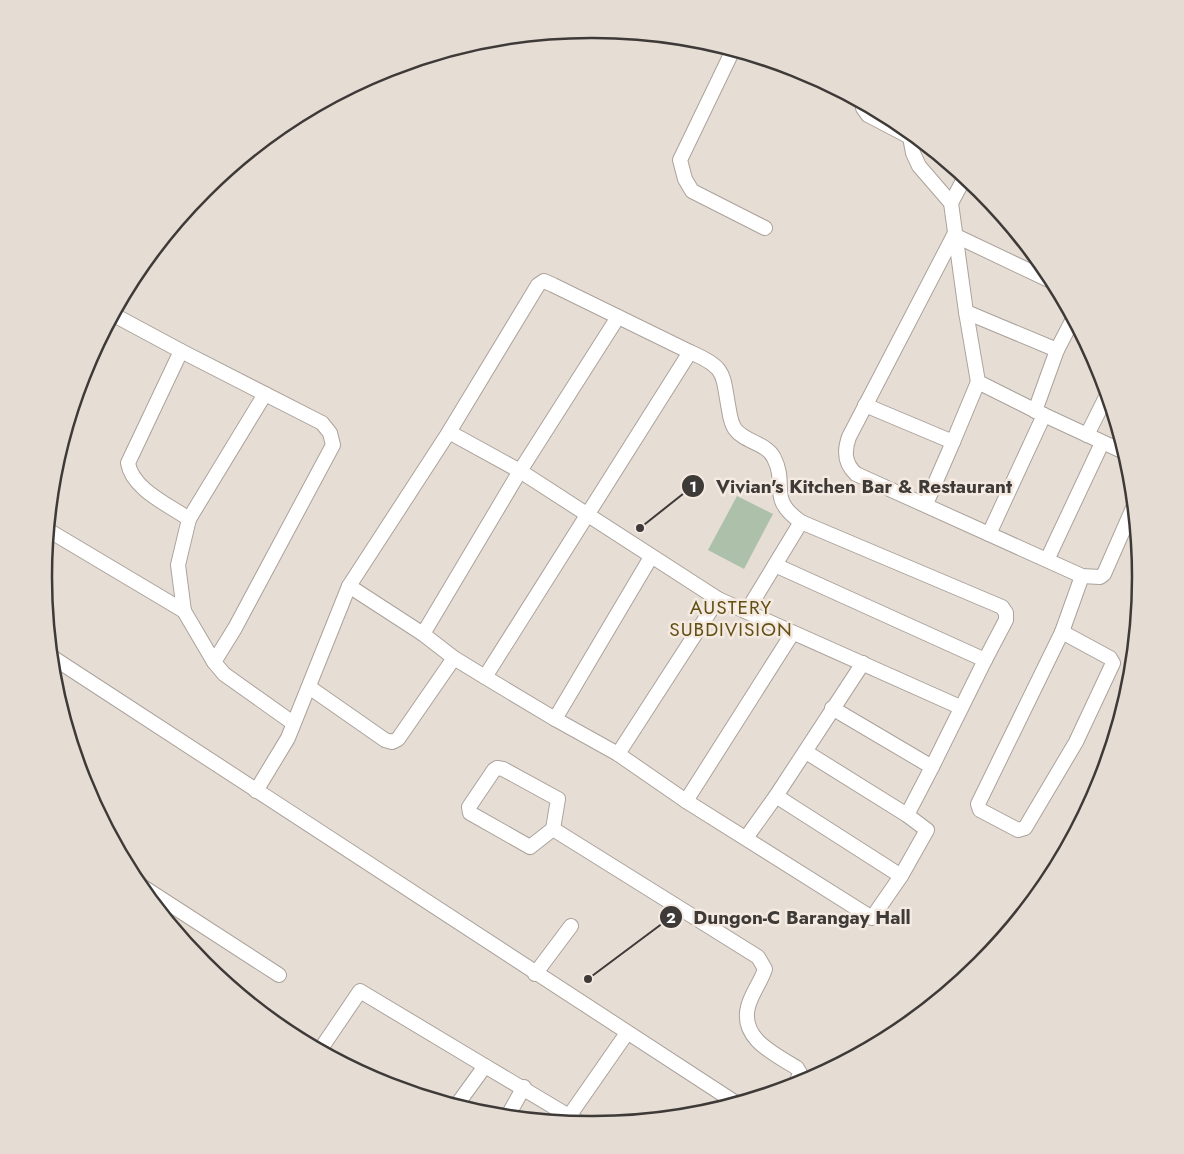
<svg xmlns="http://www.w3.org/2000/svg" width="1184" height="1154" font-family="Jost,sans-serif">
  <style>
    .green { fill: #acc0aa }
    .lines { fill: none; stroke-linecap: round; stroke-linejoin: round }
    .street-casing { stroke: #aba29b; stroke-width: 16 }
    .street { stroke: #fff; stroke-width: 14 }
    .labels { text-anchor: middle; stroke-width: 5; stroke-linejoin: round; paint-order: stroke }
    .neighbourhood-label { font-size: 19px; letter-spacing: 1px; fill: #624f12; stroke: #f4eae2 }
    .rim { fill: none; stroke: #3e3a37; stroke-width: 2.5 }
    .leader { fill: none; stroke: #3e3a37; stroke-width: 2 }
    .callout-dot { fill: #3e3a37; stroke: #f4eae2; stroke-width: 2 }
    .mark-label { font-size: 15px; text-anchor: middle; font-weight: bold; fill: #fff }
    .callout-label { font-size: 19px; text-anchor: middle; font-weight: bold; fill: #3e3a37; stroke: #f4eae2; stroke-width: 5; stroke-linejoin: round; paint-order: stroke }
  </style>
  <rect width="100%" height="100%" fill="#e6ddd5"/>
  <!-- green -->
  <polygon class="green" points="737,496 773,514 744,569 708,550"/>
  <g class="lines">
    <defs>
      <g id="street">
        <polyline points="733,50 680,160 685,179 692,191 765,228"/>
        <polyline points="864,104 863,108 868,115 910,137 913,153 919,166 951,203 966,312"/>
        <polyline points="951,203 965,177"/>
        <path d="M 1053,282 L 954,235 L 849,437 C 844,451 844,463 856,474 L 1082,576 L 1100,577 L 1104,574 L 1133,508"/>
        <polyline points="181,351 322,423 330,433 333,445 235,628 214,662"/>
        <polyline points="978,382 966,312 1057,350"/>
        <polyline points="865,405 953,442 978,382 1044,415"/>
        <polyline points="1035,411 1057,350 1073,319"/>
        <polyline points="449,432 520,471 718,599 960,707"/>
        <polyline points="1087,435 1107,395"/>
        <polyline points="926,504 953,442"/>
        <polyline points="189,519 265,394"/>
        <polyline points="801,522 1002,607 1006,613 1006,620 985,660"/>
        <path d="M 48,530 L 184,611 L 178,565 L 189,519 C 169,505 132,489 128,463 L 181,351 L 114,315"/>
        <polyline points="989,534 1044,415 1124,452"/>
        <path d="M 651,557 L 555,719 L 485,677 L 690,352 C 727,368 722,373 729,410 C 730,417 731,423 735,429 C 744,442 767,443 774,458 C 788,486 767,498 801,522 L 747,611"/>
        <polyline points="1047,560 1102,443"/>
        <polyline points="775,565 985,660 932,767"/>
        <polyline points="349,586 423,634"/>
        <polyline points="184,611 214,662 224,674 293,723"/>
        <polygon points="1062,632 1110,658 1113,663 1076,742 1025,828 1018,830 980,810 978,804"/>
        <polyline points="1062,632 1082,576"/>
        <polyline points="52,657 736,1103"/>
        <polyline points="485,677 454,658 423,634 520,471 618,317"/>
        <polyline points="309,687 385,740 392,742 398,739 454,658"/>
        <polyline points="832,708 932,767 907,815"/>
        <polyline points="555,719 618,754 686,801 872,918 901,876 927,830 907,815 806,752"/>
        <polyline points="618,754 718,599"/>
        <polygon points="497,768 503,769 558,799 553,829 530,847 470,813 469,807 494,770"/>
        <polyline points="256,791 288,738 349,586 449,432 538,285 544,281 553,285 690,352"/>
        <polyline points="776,796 863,663"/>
        <polyline points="686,801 792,634"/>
        <path d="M 553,829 L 758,957 L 765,969 C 761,982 751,994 748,1007 C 740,1039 775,1054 797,1068 L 800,1073 L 795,1086"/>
        <polyline points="746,838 776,796 901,876"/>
        <polyline points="137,883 279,975"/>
        <polyline points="535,974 571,926"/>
        <polyline points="320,1050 360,991 485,1066"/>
        <polyline points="456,1106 485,1066 584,1125"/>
        <polyline points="507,1117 524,1087"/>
        <polyline points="565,1122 627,1033"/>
      </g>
    </defs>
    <!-- street casing -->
    <use href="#street" class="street-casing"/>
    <!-- street -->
    <use href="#street" class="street"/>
  </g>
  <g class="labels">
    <!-- neighbourhood labels -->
    <g class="neighbourhood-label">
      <text x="731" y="614">AUSTERY<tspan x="731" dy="22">SUBDIVISION</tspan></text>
    </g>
  </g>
  <!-- crop -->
  <path d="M0 0H1184V1154H0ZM591 38H593A539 539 0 0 1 1132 577V577A539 539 0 0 1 593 1116H591A539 539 0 0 1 52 577V577A539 539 0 0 1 591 38Z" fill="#e5dcd4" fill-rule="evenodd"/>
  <path class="rim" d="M591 38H593A539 539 0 0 1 1132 577V577A539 539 0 0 1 593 1116H591A539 539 0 0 1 52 577V577A539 539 0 0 1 591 38Z"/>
  <!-- callouts -->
  <path class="leader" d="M640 528L693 486M588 979L671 917"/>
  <g class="callout-dot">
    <circle cx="640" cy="528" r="5"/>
    <circle cx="588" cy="979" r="5"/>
    <circle cx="693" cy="486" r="12"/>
    <circle cx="671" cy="917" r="12"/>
  </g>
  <g class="mark-label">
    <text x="693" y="492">1</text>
    <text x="671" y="923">2</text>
  </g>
  <g class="callout-label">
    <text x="864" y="493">Vivian's Kitchen Bar &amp; Restaurant</text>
    <text x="802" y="924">Dungon-C Barangay Hall</text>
  </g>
</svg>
